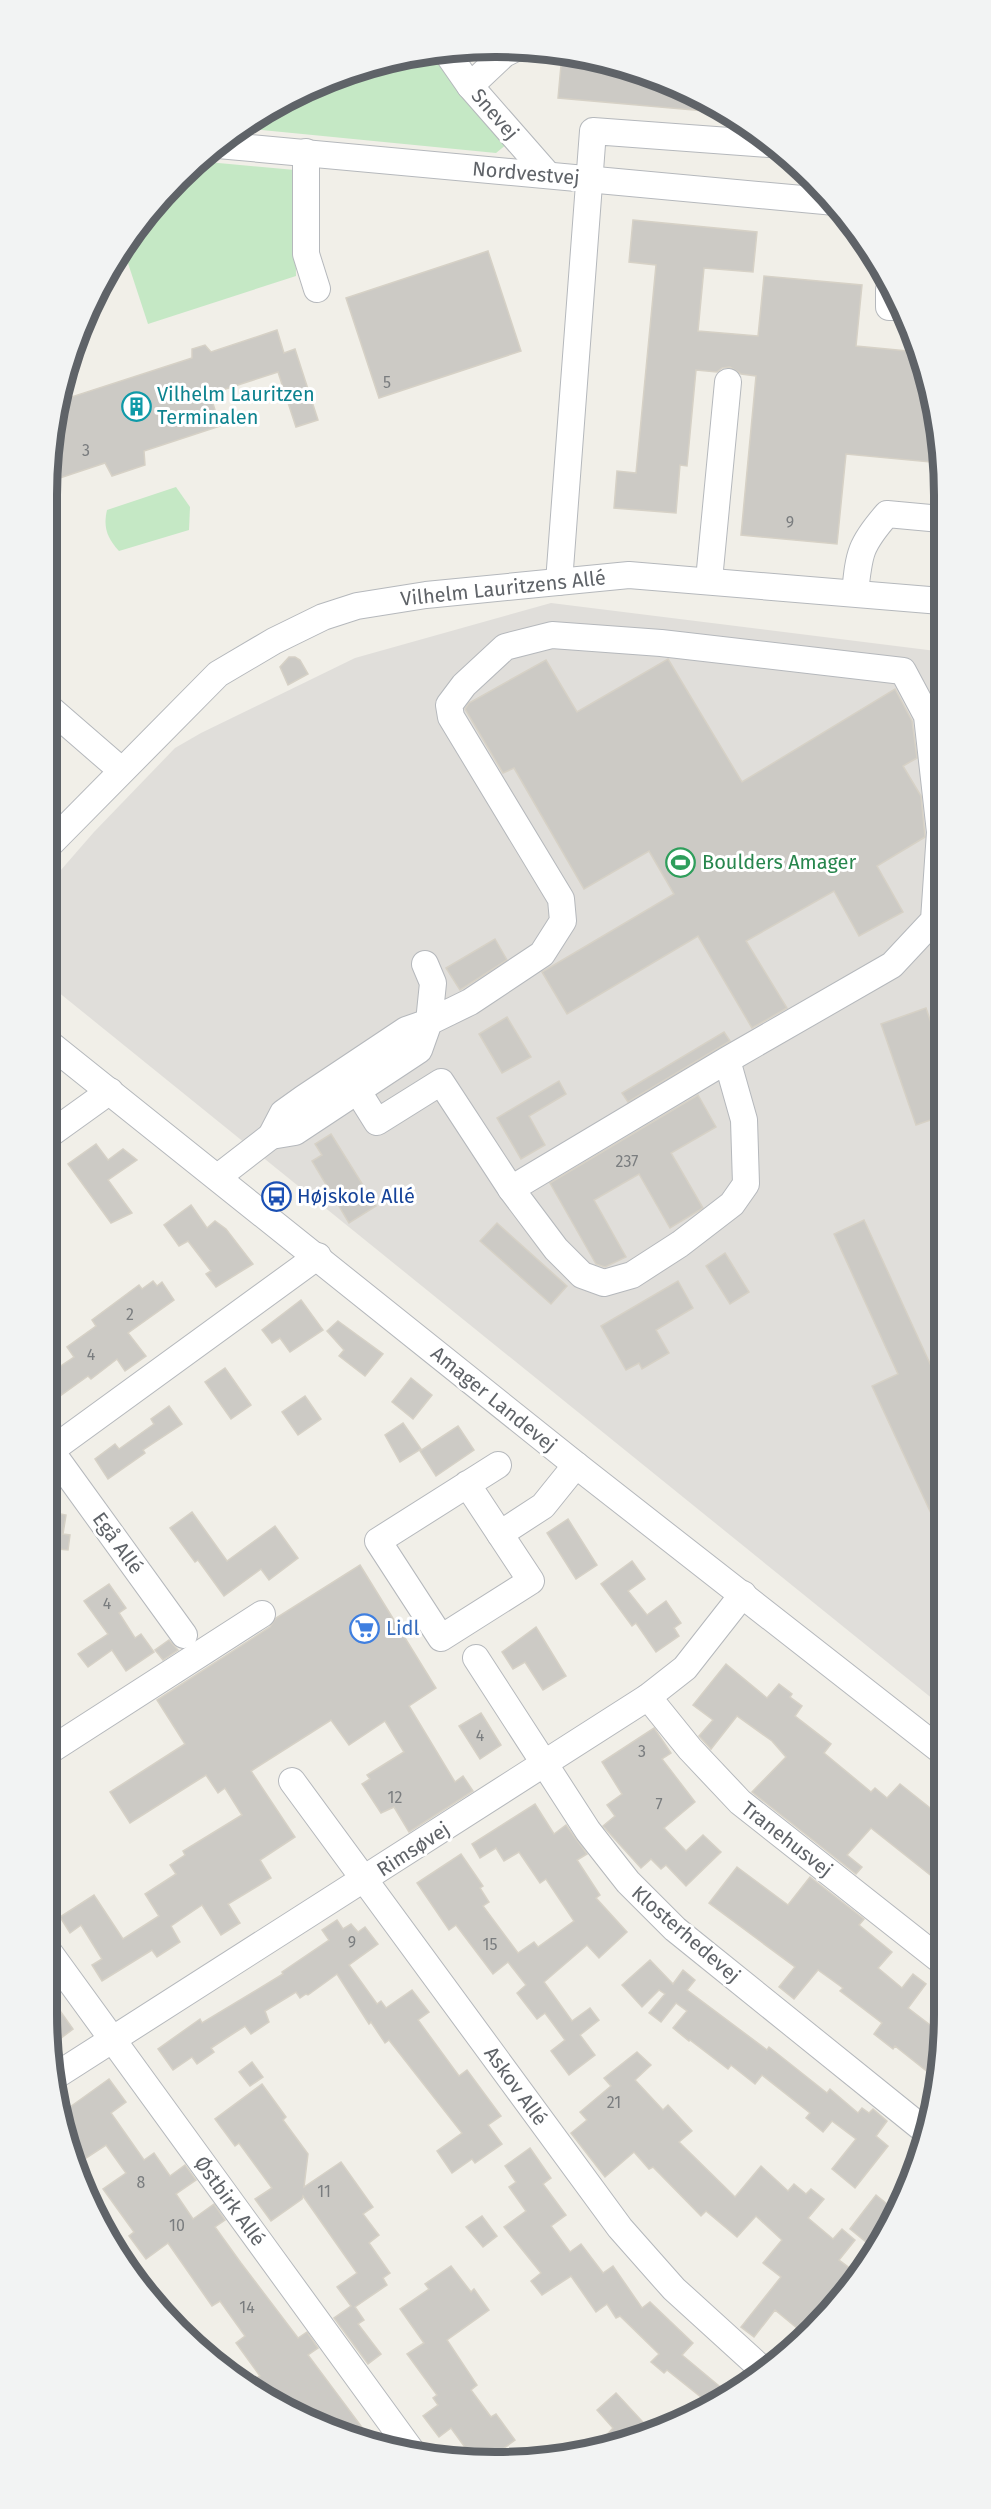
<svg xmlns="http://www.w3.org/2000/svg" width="991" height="2509" font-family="'Fira Sans',sans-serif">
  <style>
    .industrial { fill: #e0deda }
    .green { fill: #c5e8c5 }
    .building { fill: #cccac5; stroke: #d6d1c6; stroke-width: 1.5 }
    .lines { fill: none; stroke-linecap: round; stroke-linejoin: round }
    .minor-casing { stroke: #b5b8bc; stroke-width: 28 }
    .minor { stroke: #fff; stroke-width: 26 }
    .labels { text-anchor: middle; stroke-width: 6; stroke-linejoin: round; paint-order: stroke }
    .number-label { font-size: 16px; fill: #7a7d7f }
    .street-label { font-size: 20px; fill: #5f6368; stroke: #fff }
    .culture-label { font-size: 20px; fill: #0d838f; stroke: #fff; text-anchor: start }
    .leisure-label { font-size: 20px; fill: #27864d; stroke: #fff; text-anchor: start }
    .transit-label { font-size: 20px; fill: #164399; stroke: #fff; text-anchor: start }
    .shop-label { font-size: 20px; fill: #366cbe; stroke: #fff; text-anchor: start }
    .rim { fill: none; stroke: #5f6368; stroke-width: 8 }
  </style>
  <rect width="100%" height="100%" fill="#f1efe8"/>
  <!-- industrial -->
  <polygon class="industrial" points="551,603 936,651 941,724 944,1708 47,983 47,886 94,832 175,748 201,733 355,658"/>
  <!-- green -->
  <g class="green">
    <polygon points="432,51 468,99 507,144 496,153 241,128 271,106 351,70"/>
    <polygon points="197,161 295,170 296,276 148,324 123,248 139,222"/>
    <path d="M 176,487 L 190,507 L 189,530 L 119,551 C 107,538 103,527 107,510 Z"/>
  </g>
  <!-- building -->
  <g class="building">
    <polygon points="562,54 612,62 717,109 716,112 558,98"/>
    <polygon points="633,220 757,232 753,272 704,268 698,331 758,336 764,276 862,285 856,346 918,352 941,437 941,463 846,454 837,544 741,535 756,376 741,374 730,367 722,368 717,372 696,370 687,466 680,465 676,513 614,508 617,471 636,473 656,265 629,262"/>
    <polygon points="488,251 521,351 379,398 346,298"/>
    <polygon points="277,330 284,353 295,349 318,420 296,427 278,372 210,394 220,426 144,451 145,465 112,476 105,463 48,482 59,401 192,358 192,349 205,345 211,352"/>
    <polygon points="289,657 295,657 300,660 308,674 288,685 280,667"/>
    <polygon points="668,659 742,782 895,689 912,721 917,758 903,766 921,796 925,837 877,866 903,912 859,936 834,891 746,941 787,1008 752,1028 698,936 567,1014 542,972 674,894 649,851 584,889 514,768 503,773 465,709 469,703 546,660 577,712"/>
    <polygon points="495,939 507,960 460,990 446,968"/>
    <polygon points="926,1008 942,1055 942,1116 916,1125 881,1024"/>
    <polygon points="507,1017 531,1057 502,1073 479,1034"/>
    <polygon points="724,1032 730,1041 628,1102 622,1093"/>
    <polygon points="559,1081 566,1094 529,1116 545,1145 521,1159 497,1118"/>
    <polygon points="698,1095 716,1127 671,1153 703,1208 670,1228 639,1174 594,1200 626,1257 605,1267 596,1264 550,1183"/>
    <polygon points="331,1134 376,1206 349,1223 312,1161 322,1155 315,1144"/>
    <polygon points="96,1144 108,1160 123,1149 137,1160 108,1180 132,1213 111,1223 68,1164"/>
    <polygon points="191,1205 207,1228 215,1221 226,1229 253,1264 216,1287 206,1274 211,1271 188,1241 179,1246 164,1225"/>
    <polygon points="864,1220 943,1392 943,1539 872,1386 898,1374 834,1234"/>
    <polygon points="497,1223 567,1286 551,1304 480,1241"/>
    <polygon points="725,1253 749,1292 730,1304 706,1266"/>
    <polygon points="153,1281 157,1286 162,1282 174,1300 128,1333 146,1356 125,1371 117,1359 91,1379 88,1376 46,1406 46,1376 74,1357 67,1347 96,1326 92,1320 139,1285 142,1289"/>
    <polygon points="678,1281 693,1308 656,1330 669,1353 642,1369 639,1363 626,1370 601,1326"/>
    <polygon points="301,1300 323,1330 290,1352 280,1338 272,1343 262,1330"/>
    <polygon points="338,1321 383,1354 365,1376 339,1356 344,1350 327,1331"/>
    <polygon points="225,1368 251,1405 231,1419 205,1382"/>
    <polygon points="411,1378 432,1395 413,1419 392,1402"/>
    <polygon points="305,1396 321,1419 298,1435 282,1412"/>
    <polygon points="169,1406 182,1424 143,1450 145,1453 108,1479 95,1459 115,1444 119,1449 154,1424 151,1419"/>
    <polygon points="403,1423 421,1449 400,1462 385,1435"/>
    <polygon points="458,1426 474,1450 436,1476 420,1451"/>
    <polygon points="46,1511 66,1515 63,1534 70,1535 68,1550 46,1548"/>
    <polygon points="192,1512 227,1561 275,1526 298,1558 269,1580 261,1569 224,1596 198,1560 195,1562 170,1528"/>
    <polygon points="568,1519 597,1565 576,1579 547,1533"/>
    <polygon points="632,1561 645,1579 628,1591 647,1615 666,1601 681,1623 674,1628 679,1636 656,1652 636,1623 632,1626 601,1584"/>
    <polygon points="360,1565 436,1688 409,1706 455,1782 463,1776 473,1791 409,1832 394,1807 381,1813 362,1784 370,1779 367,1775 404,1752 385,1721 349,1745 331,1720 251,1771 295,1837 260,1860 271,1878 228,1904 240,1923 221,1935 202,1905 171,1926 180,1942 157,1957 152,1950 102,1981 92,1965 102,1959 81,1925 70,1933 60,1917 94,1895 123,1939 159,1916 145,1894 176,1874 170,1865 185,1855 183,1851 242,1815 225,1788 218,1793 206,1775 130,1823 110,1792 185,1744 157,1700 270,1627 276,1618"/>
    <polygon points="109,1584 126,1608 119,1613 135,1638 141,1634 154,1652 126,1671 112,1650 88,1667 78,1654 108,1634 84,1601"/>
    <polygon points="536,1627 566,1676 543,1690 525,1662 513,1669 502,1652"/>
    <polygon points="169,1640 178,1650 163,1660 155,1650"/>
    <polygon points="726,1664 767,1698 779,1684 792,1694 790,1697 802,1706 795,1716 831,1744 824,1753 871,1792 875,1788 887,1798 900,1784 944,1819 944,1864 934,1878 871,1828 847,1855 862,1867 856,1874 752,1792 786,1757 772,1741 737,1716 711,1749 699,1736 713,1720 693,1705"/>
    <polygon points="481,1713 501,1745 480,1759 459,1726"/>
    <polygon points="654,1728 671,1753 662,1759 695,1802 664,1828 686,1851 703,1835 721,1852 686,1886 666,1865 661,1869 651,1859 641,1868 603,1826 615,1816 607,1805 622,1794 602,1762"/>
    <polygon points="535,1804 554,1834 566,1825 587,1854 577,1860 600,1895 596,1898 627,1932 599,1958 587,1945 544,1982 572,2021 590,2008 599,2020 580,2035 595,2055 569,2075 551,2051 565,2040 545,2013 537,2019 517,1993 526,1985 508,1962 493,1974 456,1925 449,1930 417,1883 461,1854 483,1886 480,1888 489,1902 483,1906 518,1953 534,1942 538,1947 574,1921 546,1879 540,1883 519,1852 504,1861 496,1848 480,1858 472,1844"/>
    <polygon points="737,1867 788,1905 810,1877 864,1919 859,1925 892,1952 878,1968 902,1988 913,1974 926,1984 908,2008 942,2034 938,2062 929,2073 895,2046 893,2049 874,2034 882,2023 840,1991 843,1988 818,1970 794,1999 779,1987 795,1967 709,1903"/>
    <polygon points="337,1920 343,1929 351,1924 358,1932 365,1927 378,1944 349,1965 377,2004 381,2001 386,2008 412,1990 429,2012 418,2020 459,2076 467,2070 501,2116 488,2125 502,2144 475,2163 472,2159 452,2173 437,2151 462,2133 389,2040 385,2043 371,2022 369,2024 337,1974 308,1995 306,1994 300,1998 296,1992 265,2011 269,2022 251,2034 245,2026 211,2048 214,2052 197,2064 192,2057 173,2070 158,2049 200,2019 202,2023 283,1974 282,1972 329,1940 322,1930"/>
    <polygon points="650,1960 673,1984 683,1970 695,1980 687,1990 767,2050 769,2047 827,2093 830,2089 858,2113 862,2108 869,2113 873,2109 887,2121 876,2136 888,2146 855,2188 832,2169 856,2139 832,2121 823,2132 806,2118 810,2113 762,2075 755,2084 731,2065 728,2069 690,2040 689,2041 673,2028 687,2011 676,2003 661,2022 649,2013 665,1994 659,1990 642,2007 622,1985"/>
    <polygon points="46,1991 73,2029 52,2045 46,2013"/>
    <polygon points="637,2052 651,2065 635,2080 663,2110 668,2105 692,2131 679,2142 735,2197 761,2166 788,2191 794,2184 806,2194 811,2189 824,2199 808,2218 833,2239 842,2229 855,2240 839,2260 859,2275 852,2287 803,2333 775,2310 754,2337 741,2327 781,2277 763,2263 782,2240 756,2216 737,2237 706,2211 701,2216 653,2167 649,2169 634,2152 605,2177 571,2133 587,2120 580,2112 611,2086 604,2078"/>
    <polygon points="252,2062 263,2077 250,2086 239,2072"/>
    <polygon points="109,2079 126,2102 111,2113 144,2160 154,2153 170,2176 185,2165 196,2180 176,2194 193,2219 214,2204 225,2220 215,2227 241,2263 298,2338 307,2332 318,2348 308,2355 367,2434 358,2440 330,2429 323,2419 317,2423 271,2403 255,2379 260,2376 236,2343 245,2336 220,2301 212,2306 168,2243 146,2259 129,2236 134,2232 103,2189 126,2173 106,2145 74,2166 70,2158 63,2112"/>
    <polygon points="262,2084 286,2117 283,2120 308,2154 304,2187 341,2162 373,2207 363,2214 379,2235 369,2243 390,2273 383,2278 387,2285 355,2307 364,2320 358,2324 381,2354 368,2364 334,2318 351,2306 337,2287 357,2273 303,2196 302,2199 271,2221 255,2199 272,2188 239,2143 235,2146 215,2119"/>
    <polygon points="530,2148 551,2178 543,2184 566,2215 551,2226 570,2252 581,2244 603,2273 613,2266 642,2308 650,2302 693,2343 682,2355 730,2395 711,2405 667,2370 664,2373 651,2362 659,2354 620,2316 616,2318 607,2304 596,2312 571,2276 542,2295 531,2281 541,2273 504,2227 526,2211 509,2187 516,2182 505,2166"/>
    <polygon points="876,2195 898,2213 883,2237 875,2230 866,2242 850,2229"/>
    <polygon points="482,2216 497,2236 483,2247 466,2227"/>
    <polygon points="451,2266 471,2292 474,2289 489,2310 447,2340 477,2385 471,2390 491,2417 496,2414 515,2440 492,2457 472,2457 451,2428 439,2437 423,2416 438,2405 433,2398 437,2395 407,2354 424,2343 400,2309 429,2289 425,2284"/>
    <polygon points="616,2393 653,2433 634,2438 630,2434 621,2442 592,2451 613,2428 597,2410"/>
  </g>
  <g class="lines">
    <defs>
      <g id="minor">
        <polyline points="445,50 470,86 548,175"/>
        <polyline points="470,86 504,54 516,48"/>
        <polyline points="218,145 835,202"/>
        <polyline points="306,152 306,254 317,289"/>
        <polyline points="889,290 889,307 900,307"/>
        <polyline points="709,580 728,382"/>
        <polyline points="559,582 593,131 769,144"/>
        <path d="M 855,593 C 859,553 860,545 887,514 L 941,519"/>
        <polyline points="46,705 121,770"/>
        <polyline points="46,848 218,674 274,641 323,617 357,606 426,595 629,575 941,601"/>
        <polyline points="425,964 433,983 429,1022 419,1050 295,1132 271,1136 283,1113 304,1098 406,1030 429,1022 470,1002 542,954 563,921 561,899 451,717 449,705 464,685 505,647 552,635 661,643 903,671 927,716 940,832 934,920 892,965 727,1060 511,1189 556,1249 582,1275 604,1283 632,1275 680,1244 732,1204 746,1184 744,1120 727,1060"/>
        <polyline points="46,1041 576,1465 944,1753"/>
        <polyline points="357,1090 377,1122 441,1082 511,1189"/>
        <polyline points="46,1137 110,1091"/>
        <polyline points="218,1177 271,1136"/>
        <polyline points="51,1451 184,1635"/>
        <polyline points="46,1454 318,1256"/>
        <polyline points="467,1484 531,1581 441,1638 378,1541 498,1465"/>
        <polyline points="500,1534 543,1506 576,1465"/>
        <polyline points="476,1658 588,1831 628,1882 675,1929 928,2133"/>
        <polyline points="648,1697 690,1749 740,1802 944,1963"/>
        <polyline points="46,1753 262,1614"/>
        <polyline points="292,1781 620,2228 674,2289 763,2370"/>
        <polyline points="46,1948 413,2453"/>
        <polyline points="57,2075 648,1697 685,1668 743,1594"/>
      </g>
    </defs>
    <!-- minor casing -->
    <use href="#minor" class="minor-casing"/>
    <!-- minor -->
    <use href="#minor" class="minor"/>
  </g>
  <!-- icons -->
  <defs>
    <symbol id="building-ring" viewBox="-11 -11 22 22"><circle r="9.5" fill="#fff" stroke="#0f9aa8" stroke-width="1.5"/><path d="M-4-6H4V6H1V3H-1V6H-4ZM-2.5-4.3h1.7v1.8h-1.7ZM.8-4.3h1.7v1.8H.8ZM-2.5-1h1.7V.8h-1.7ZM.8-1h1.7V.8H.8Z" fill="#0f9aa8"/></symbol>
    <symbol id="stadium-ring" viewBox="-11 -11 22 22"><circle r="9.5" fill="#fff" stroke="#2e9e5b" stroke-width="1.5"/><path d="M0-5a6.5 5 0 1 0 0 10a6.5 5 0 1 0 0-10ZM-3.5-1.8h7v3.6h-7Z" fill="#2e9e5b"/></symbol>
    <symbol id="bus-ring" viewBox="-11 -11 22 22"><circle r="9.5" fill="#fff" stroke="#1a4fb4" stroke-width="1.5"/><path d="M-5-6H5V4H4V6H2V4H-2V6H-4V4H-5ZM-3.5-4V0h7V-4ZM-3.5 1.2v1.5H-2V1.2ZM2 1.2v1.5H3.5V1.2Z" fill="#1a4fb4"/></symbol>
    <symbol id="supermarket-ring" viewBox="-11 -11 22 22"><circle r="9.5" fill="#fff" stroke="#3f7fe0" stroke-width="1.5"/><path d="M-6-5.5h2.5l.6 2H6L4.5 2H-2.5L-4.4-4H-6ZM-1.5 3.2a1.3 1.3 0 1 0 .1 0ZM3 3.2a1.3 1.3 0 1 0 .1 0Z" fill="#3f7fe0"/></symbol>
  </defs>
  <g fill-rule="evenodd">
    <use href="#building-ring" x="120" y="390" width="33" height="33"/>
    <use href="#stadium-ring" x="664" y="846" width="33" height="33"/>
    <use href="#bus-ring" x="260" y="1180" width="33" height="33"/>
    <use href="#supermarket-ring" x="348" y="1612" width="33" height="33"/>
  </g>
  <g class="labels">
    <!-- number labels -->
    <g class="number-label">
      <text x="387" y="388">5</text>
      <text x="86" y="456">3</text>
      <text x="790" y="528">9</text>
      <text x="627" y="1167">237</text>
      <text x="130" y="1320">2</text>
      <text x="91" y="1360">4</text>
      <text x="107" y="1609">4</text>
      <text x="480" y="1741">4</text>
      <text x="642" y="1757">3</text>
      <text x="395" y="1803">12</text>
      <text x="659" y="1810">7</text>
      <text x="352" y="1948">9</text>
      <text x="490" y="1950">15</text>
      <text x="614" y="2108">21</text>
      <text x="141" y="2188">8</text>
      <text x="324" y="2197">11</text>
      <text x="177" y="2231">10</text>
      <text x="247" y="2313">14</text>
    </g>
    <!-- street labels -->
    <g class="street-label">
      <text transform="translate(495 114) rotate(49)" y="7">Snevej</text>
      <text transform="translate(526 173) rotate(5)" y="7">Nordvestvej</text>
      <text transform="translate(503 588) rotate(-6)" y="7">Vilhelm Lauritzens Allé</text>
      <text transform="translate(494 1399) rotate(39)" y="7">Amager Landevej</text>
      <text transform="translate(118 1543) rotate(54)" y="7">Egå Allé</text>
      <text transform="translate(787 1839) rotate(38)" y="7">Tranehusvej</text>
      <text transform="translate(413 1849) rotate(-33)" y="7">Rimsøvej</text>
      <text transform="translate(686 1934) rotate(41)" y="7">Klosterhedevej</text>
      <text transform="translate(516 2086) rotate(54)" y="7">Askov Allé</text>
      <text transform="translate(230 2201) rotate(54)" y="7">Østbirk Allé</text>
    </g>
    <!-- culture labels -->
    <g class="culture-label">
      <text x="157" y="401">Vilhelm Lauritzen<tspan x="157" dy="23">Terminalen</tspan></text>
    </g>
    <!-- leisure labels -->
    <g class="leisure-label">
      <text x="702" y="869">Boulders Amager</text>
    </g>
    <!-- transit labels -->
    <g class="transit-label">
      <text x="297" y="1203">Højskole Allé</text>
    </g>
    <!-- shop labels -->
    <g class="shop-label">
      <text x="386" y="1635">Lidl</text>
    </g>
  </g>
  <!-- crop -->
  <path d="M0 0H991V2509H0ZM495 57H496A438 438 0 0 1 934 495V2014A438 438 0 0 1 496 2452H495A438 438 0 0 1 57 2014V495A438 438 0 0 1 495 57Z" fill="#f2f3f3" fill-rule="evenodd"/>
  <path class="rim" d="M495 57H496A438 438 0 0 1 934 495V2014A438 438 0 0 1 496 2452H495A438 438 0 0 1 57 2014V495A438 438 0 0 1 495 57Z"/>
</svg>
